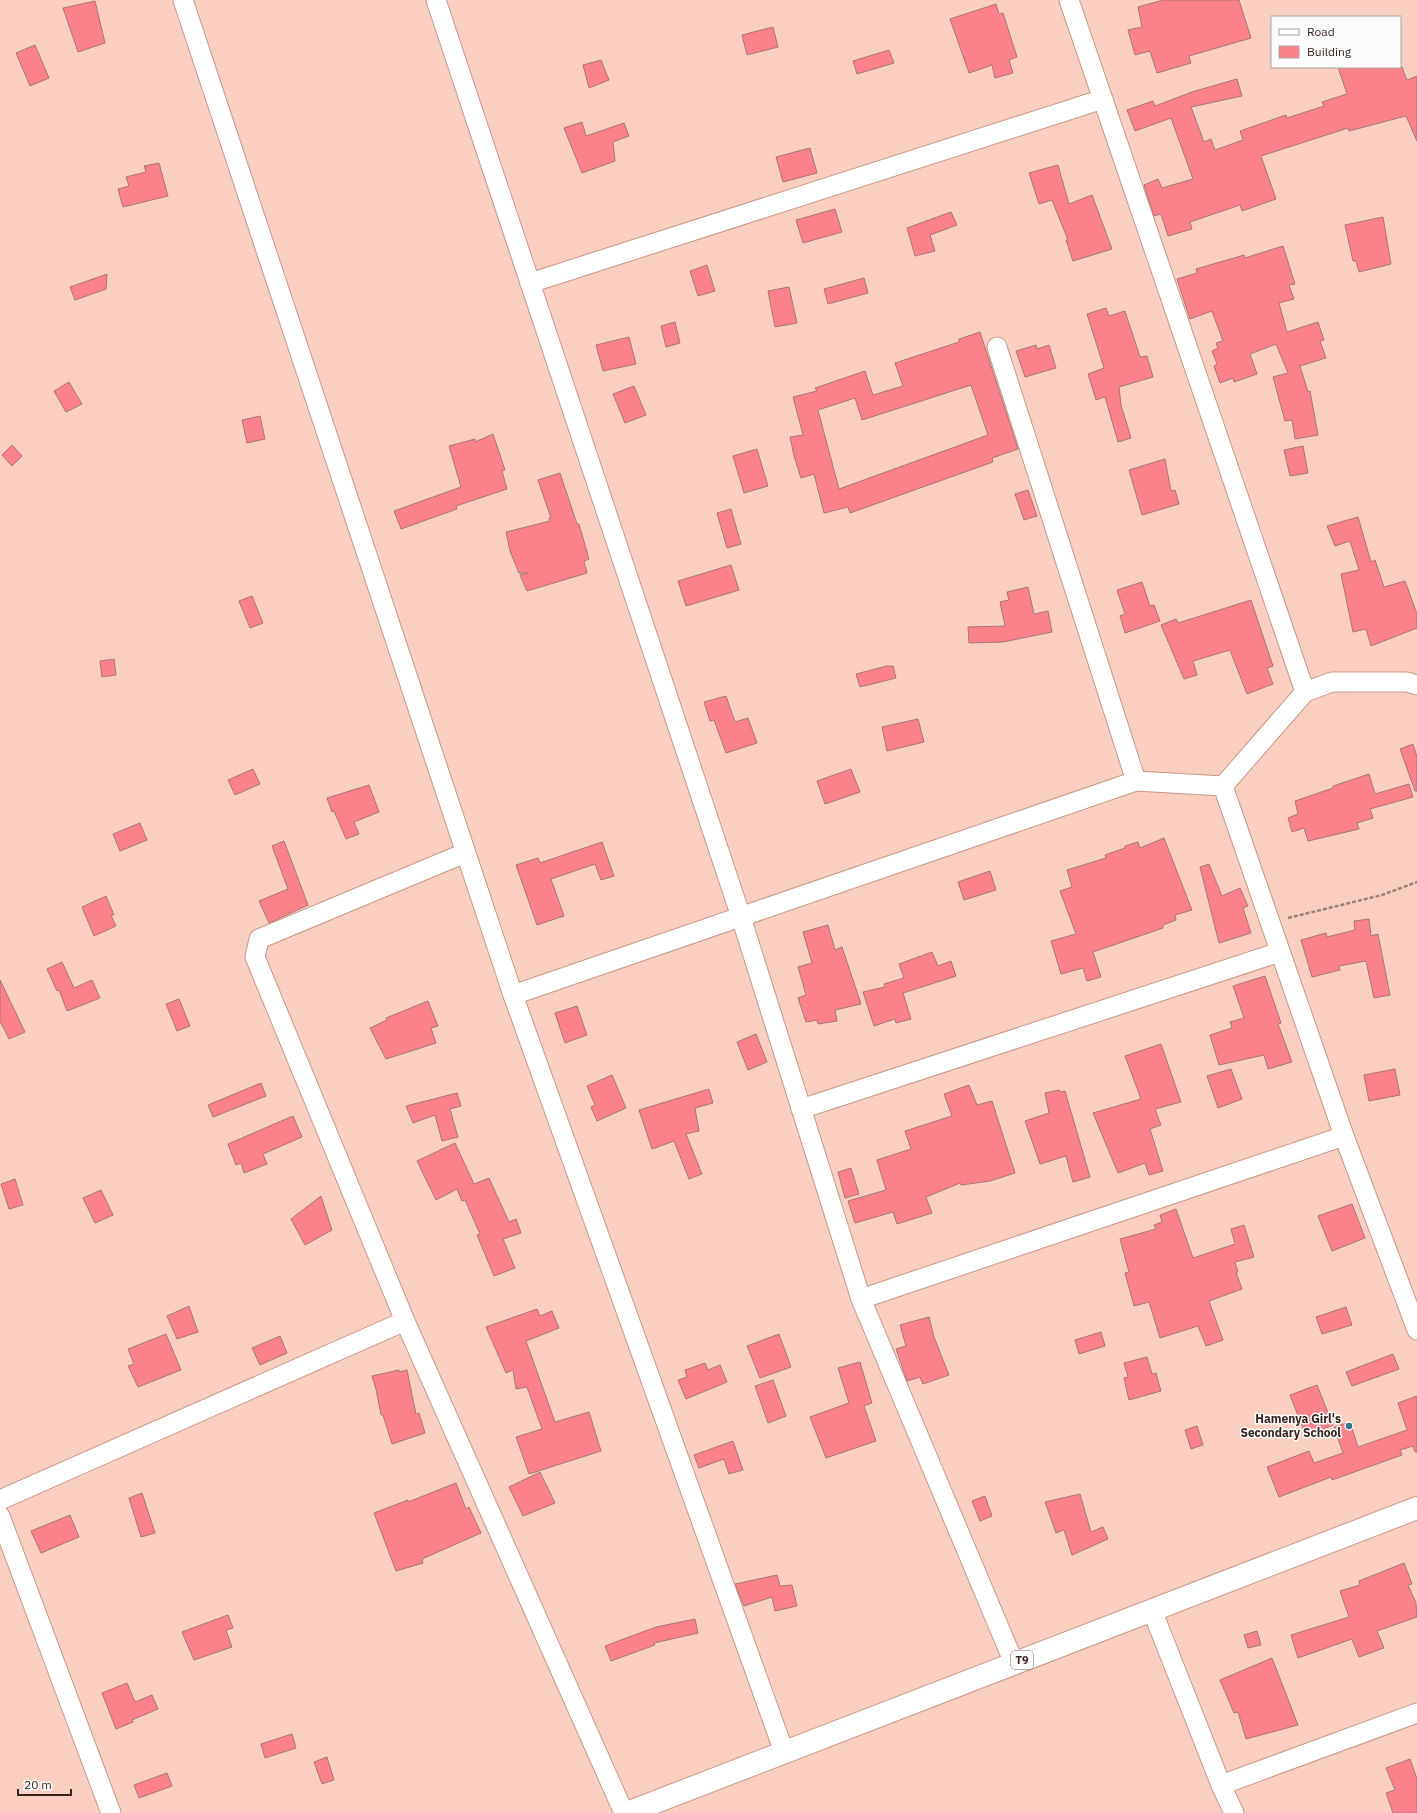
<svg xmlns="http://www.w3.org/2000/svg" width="1417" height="1813" font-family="'IBM Plex Sans',sans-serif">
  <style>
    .building { fill: #fb828b; stroke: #a97577; fill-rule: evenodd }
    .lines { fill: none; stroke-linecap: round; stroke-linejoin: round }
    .minor-casing { stroke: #ca9788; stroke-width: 21 }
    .trunk-casing { stroke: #ca9788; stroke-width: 24 }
    .path { stroke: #a08076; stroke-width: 2.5; stroke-dasharray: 4 2; stroke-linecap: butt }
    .minor { stroke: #fff; stroke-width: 19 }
    .trunk { stroke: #fff; stroke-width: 22 }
    .poi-dot { fill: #347788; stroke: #fbfbfb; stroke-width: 1.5 }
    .labels { text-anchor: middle; stroke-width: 3; stroke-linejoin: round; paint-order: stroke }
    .shield { fill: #fbfbfb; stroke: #726460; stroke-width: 1 }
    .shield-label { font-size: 11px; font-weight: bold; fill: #38241e }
    .poi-label { font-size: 12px; font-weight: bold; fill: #38241e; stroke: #fbfbfb; text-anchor: end }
  </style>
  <rect width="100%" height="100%" fill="#facfc2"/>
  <!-- building -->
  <g class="building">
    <polygon points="1163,0 1239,0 1251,38 1189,56 1191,63 1157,73 1150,51 1135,55 1128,30 1142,27 1138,7"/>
    <polygon points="95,1 105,43 78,52 63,8"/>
    <polygon points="996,4 999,14 1003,13 1017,57 1009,60 1013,73 995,78 992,65 969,73 950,19"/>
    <polygon points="773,27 778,47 747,55 742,35"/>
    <polygon points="35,45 49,78 30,86 16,53"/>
    <polygon points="889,50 894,63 857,74 853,61"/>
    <polygon points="601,60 609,80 589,88 583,65"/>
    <polygon points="1338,67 1402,67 1407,80 1417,76 1417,141 1406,116 1349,131 1348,128 1261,156 1276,199 1242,211 1240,205 1190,222 1192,229 1168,236 1161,214 1154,216 1144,185 1158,179 1162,188 1193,179 1171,118 1135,131 1127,110 1153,101 1155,106 1192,92 1237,79 1242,96 1191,107 1204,142 1211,139 1215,150 1243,140 1240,131 1286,115 1287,118 1324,106 1322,102 1347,94"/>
    <polygon points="582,122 586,136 624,123 629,136 613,142 615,161 582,173 564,128"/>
    <polygon points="810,148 817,173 783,182 776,157"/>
    <polygon points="159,163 168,196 123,207 118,189 129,186 126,177 146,172 144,166"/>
    <polygon points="1058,165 1069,204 1092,195 1112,249 1073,261 1066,240 1068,240 1052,200 1039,204 1029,173"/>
    <polygon points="835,209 842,232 803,243 796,220"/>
    <polygon points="951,212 957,225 930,235 935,251 915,256 907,228"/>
    <polygon points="1383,217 1391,264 1359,272 1356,261 1353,261 1345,225"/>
    <polygon points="1283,246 1295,284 1289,285 1294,299 1279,303 1287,332 1318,322 1324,340 1320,341 1326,358 1300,366 1308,392 1310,391 1318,435 1295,439 1292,420 1285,421 1273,377 1288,373 1276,344 1250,354 1257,374 1234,382 1233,378 1220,383 1214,366 1217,364 1212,351 1218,348 1216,343 1223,341 1212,311 1190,319 1177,279 1197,273 1196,269 1244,255 1245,258"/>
    <polygon points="707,265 715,291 698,296 690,271"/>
    <polygon points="107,274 106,289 75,300 70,287"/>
    <polygon points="864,278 868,293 828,304 824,289"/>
    <polygon points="789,287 797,323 775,327 768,291"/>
    <polygon points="1106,308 1109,316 1125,311 1140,357 1147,356 1153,377 1119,387 1121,405 1131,438 1118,442 1105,397 1096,400 1088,374 1104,368 1087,314"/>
    <polygon points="675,322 680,343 666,347 661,326"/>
    <path d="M 980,332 L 1018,449 L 992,458 L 993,462 L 850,513 L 848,507 L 824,513 L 814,474 L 801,478 L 794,456 L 790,437 L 803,435 L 793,397 L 817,391 L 815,388 L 865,371 L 873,395 L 903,386 L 895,363 L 959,342 L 959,339 ZM 971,385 L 988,435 L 839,489 L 818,410 L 855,398 L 862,420 Z"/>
    <polygon points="629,337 636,364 603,371 596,345"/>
    <polygon points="1036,345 1037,349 1049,345 1056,368 1025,377 1016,351"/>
    <polygon points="69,382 82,404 66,412 54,391"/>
    <polygon points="634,386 646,415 625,423 613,394"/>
    <polygon points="260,416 265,439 247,443 242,420"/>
    <polygon points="493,434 505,470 502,471 507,489 456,506 457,509 401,529 394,511 461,487 449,446 475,439 475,442"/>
    <polygon points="12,445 22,456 12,466 2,455"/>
    <polygon points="1303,446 1308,473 1290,476 1284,450"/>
    <polygon points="757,449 768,486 744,493 733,456"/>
    <polygon points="1165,459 1171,491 1175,490 1179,504 1142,515 1129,470"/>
    <polygon points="560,473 577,524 579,524 589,559 584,561 587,573 527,591 520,575 528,573 519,573 510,551 506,532 550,521 549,518 551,518 538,480"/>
    <polygon points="1028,490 1037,516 1024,520 1015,494"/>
    <polygon points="731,509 741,544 727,548 717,513"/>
    <polygon points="1358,517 1371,562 1375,560 1384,587 1405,581 1417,614 1417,628 1371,646 1366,629 1353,632 1341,574 1359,570 1350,541 1335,546 1327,526"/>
    <polygon points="731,565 739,590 686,606 678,581"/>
    <polygon points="1142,582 1150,606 1154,605 1160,621 1125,633 1120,616 1125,614 1117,590"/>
    <polygon points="1028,587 1034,614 1048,611 1052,632 1003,642 969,643 968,627 1005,626 1000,602 1009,600 1007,592"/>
    <polygon points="252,596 263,623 250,628 239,601"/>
    <polygon points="1251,600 1273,666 1267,668 1273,684 1247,694 1230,650 1193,661 1197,675 1184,679 1161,625 1176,619 1178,623"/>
    <polygon points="114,659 116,675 102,677 100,661"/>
    <polygon points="887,666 893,666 896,678 860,687 856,674"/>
    <polygon points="726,696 735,722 748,718 757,743 726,753 714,720 710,721 704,702"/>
    <polygon points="918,719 924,742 887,751 882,727"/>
    <polygon points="1413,744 1417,757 1417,791 1415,791 1400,749"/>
    <polygon points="253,769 260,784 235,795 228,780"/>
    <polygon points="851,769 860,792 825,804 817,781"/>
    <polygon points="1369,774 1375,794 1409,784 1413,797 1370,809 1373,818 1357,823 1359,829 1308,841 1304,828 1292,832 1288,818 1298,814 1295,801 1333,788 1333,786"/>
    <polygon points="369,785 379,812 354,822 359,834 346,839 334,811 332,812 327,798"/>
    <polygon points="140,823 147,840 120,851 113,834"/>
    <polygon points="1164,838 1192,910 1175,915 1176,920 1163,925 1163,928 1093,952 1101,977 1087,981 1083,968 1061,974 1051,941 1076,934 1060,891 1072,887 1067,870 1106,858 1105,855 1125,848 1125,846 1138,842 1140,848"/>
    <polygon points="284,841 308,905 269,923 259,901 288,889 272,846"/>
    <polygon points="602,842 614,876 601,880 595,864 551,879 564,916 537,925 516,865 538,858 540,863"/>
    <polygon points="1209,864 1222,896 1240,888 1248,906 1243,908 1251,933 1219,943 1200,867"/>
    <polygon points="990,871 996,890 964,900 958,882"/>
    <polygon points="106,896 114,915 111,915 116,926 94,936 82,907"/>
    <polygon points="1369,919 1371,936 1378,934 1390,995 1374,998 1366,961 1339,966 1340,970 1312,977 1301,940 1326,933 1327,937 1355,930 1354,921"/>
    <polygon points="828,925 835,950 842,947 861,1004 835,1010 837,1021 818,1024 817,1020 806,1022 798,998 806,995 798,967 812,963 803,932"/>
    <polygon points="932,952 938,966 951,961 956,976 903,993 911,1019 896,1023 895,1019 874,1026 863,992 885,987 884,984 904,978 899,964"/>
    <polygon points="62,962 74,988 92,980 100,998 67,1011 59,990 57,991 47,969"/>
    <polygon points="1265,976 1281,1023 1278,1024 1292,1062 1268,1069 1264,1055 1219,1065 1210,1035 1232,1028 1230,1022 1244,1018 1233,986"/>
    <polygon points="0,980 25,1032 9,1039 0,1021"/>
    <polygon points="179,999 190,1026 177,1031 166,1004"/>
    <polygon points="428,1001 438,1026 431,1028 436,1043 386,1059 370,1028 387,1020 386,1018"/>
    <polygon points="577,1006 587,1035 565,1043 555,1013"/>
    <polygon points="756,1034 767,1062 748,1070 737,1042"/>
    <polygon points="1161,1044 1181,1102 1155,1109 1161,1125 1150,1129 1163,1171 1149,1175 1145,1163 1118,1173 1093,1113 1141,1099 1125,1056"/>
    <polygon points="1231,1069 1242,1099 1218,1108 1207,1076"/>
    <polygon points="1395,1069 1400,1095 1369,1101 1364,1075"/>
    <polygon points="612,1075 626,1108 597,1121 591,1107 595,1105 587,1086"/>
    <polygon points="261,1083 266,1096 213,1117 208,1105"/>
    <polygon points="969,1085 977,1105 992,1101 1015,1173 990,1181 961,1185 960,1183 926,1197 932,1213 897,1224 893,1212 855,1223 848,1201 886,1190 877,1160 911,1149 905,1131 952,1116 944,1094"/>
    <polygon points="709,1089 713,1103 695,1108 699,1131 686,1134 702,1174 689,1179 674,1141 652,1149 639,1110"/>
    <polygon points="1059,1090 1060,1092 1065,1091 1090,1177 1073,1182 1066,1156 1040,1164 1025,1121 1049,1113 1045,1093"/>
    <polygon points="457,1093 461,1106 450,1109 458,1137 442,1141 435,1115 413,1123 406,1106"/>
    <polygon points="293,1116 302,1137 263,1154 267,1164 244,1173 241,1163 236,1165 228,1144"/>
    <polygon points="455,1143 474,1184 489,1178 509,1222 516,1219 521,1233 503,1239 515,1268 494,1276 477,1235 480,1234 465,1200 462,1201 457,1189 436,1200 417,1161"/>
    <polygon points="851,1168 859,1194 845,1198 838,1172"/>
    <polygon points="15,1179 23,1205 9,1209 1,1184"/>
    <polygon points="101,1190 113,1215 95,1223 83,1198"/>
    <polygon points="321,1196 332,1230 305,1245 291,1219"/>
    <polygon points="1352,1204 1365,1238 1332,1251 1318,1216"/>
    <polygon points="1176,1209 1193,1258 1235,1244 1231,1229 1244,1225 1254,1257 1235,1262 1238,1272 1236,1272 1242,1289 1209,1301 1223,1340 1206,1346 1198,1326 1160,1338 1149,1302 1134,1306 1125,1273 1129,1272 1120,1239 1156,1229 1154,1225 1162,1222 1160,1215"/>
    <polygon points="189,1306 198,1332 177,1339 167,1316"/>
    <polygon points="1346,1307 1352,1325 1322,1334 1316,1317"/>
    <polygon points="537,1309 540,1316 552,1311 559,1328 526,1341 555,1422 589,1412 601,1451 529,1474 516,1437 542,1429 527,1387 516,1389 513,1370 506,1373 486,1327"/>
    <polygon points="929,1317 934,1337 949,1375 923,1384 920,1377 907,1381 896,1349 906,1346 900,1325"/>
    <polygon points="1101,1332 1105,1346 1079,1354 1075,1340"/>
    <polygon points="166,1334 181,1370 138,1387 128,1366 134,1364 128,1349"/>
    <polygon points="779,1334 791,1367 760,1378 747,1346"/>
    <polygon points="280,1336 287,1353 260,1365 252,1348"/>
    <polygon points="1393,1354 1399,1369 1352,1386 1346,1372"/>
    <polygon points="1147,1357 1152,1374 1156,1373 1161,1391 1129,1400 1124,1378 1128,1377 1124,1363"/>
    <polygon points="860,1362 872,1403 864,1406 876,1441 826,1458 810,1417 849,1403 838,1368"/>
    <polygon points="705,1363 708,1370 720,1365 727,1382 686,1399 678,1380 687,1377 685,1370"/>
    <polygon points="399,1370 399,1372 407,1370 416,1414 419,1413 425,1433 392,1444 383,1415 381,1415 376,1389 372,1376"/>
    <polygon points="773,1380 786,1416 768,1423 755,1386"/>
    <polygon points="1317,1385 1333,1425 1306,1436 1290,1395"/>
    <polygon points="1417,1396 1417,1452 1415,1452 1413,1446 1400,1450 1402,1455 1332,1480 1331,1477 1279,1497 1267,1467 1309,1451 1314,1463 1343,1453 1334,1427 1350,1422 1358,1447 1407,1430 1398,1403"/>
    <polygon points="1197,1426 1203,1445 1191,1449 1185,1430"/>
    <polygon points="733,1441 743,1470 729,1474 724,1459 699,1468 694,1455"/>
    <polygon points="540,1472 555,1503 523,1516 509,1487"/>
    <polygon points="456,1483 466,1509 469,1507 481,1533 422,1559 423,1563 396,1571 374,1513 408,1500 408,1502"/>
    <polygon points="142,1493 155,1533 141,1537 129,1498"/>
    <polygon points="1080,1494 1091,1532 1103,1527 1108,1539 1072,1555 1064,1530 1056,1533 1045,1502"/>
    <polygon points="985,1496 992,1516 980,1521 972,1501"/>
    <polygon points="70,1515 79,1537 41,1553 31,1531"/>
    <polygon points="1404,1563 1412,1584 1408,1585 1416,1603 1417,1617 1377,1631 1384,1648 1359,1657 1352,1639 1298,1658 1291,1635 1349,1617 1340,1591 1360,1585 1359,1581"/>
    <polygon points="777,1575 780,1586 792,1585 797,1606 775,1611 772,1597 744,1606 735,1584"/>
    <polygon points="228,1615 233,1628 226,1630 232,1647 194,1660 182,1632"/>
    <polygon points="695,1619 698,1633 654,1643 655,1645 611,1661 605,1646 656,1627"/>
    <polygon points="1257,1631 1261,1645 1248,1648 1244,1635"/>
    <polygon points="1272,1658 1298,1725 1246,1739 1238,1712 1234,1713 1220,1680"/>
    <polygon points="127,1683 135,1702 152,1695 158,1709 132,1720 133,1722 116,1729 102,1693"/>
    <polygon points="292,1734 296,1748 265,1758 261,1744"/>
    <polygon points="327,1757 334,1780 322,1784 314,1762"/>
    <polygon points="1410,1759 1417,1779 1417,1813 1393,1813 1386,1793 1395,1790 1386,1768"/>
    <polygon points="167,1773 172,1786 139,1798 134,1785"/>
  </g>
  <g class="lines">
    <defs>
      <g id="minor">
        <polyline points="183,0 513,995 784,1752"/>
        <polyline points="436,0 741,917 861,1299 1014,1663"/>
        <polyline points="1069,0 1305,692"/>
        <polyline points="530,283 1103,99"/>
        <polyline points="997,347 1136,781"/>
        <polyline points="1223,786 1344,1136 1417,1330"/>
        <polyline points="1223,786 1305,692 1332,682 1407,682 1417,685"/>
        <polyline points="465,853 259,939 255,957 405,1321 624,1813"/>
        <polyline points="513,995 1136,781 1223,786"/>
        <polyline points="801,1109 1280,952"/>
        <polyline points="861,1299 1344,1136"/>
        <polyline points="0,1500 405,1321"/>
        <polyline points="0,1516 111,1813"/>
        <polyline points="1152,1610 1221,1785 1234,1813"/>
        <polyline points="1221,1785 1417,1713"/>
      </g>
      <polyline id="trunk" points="627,1813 1417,1508"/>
    </defs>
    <!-- minor casing -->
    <use href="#minor" class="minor-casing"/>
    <!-- trunk casing -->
    <use href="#trunk" class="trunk-casing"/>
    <!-- path -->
    <polyline class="path" points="1288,918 1382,895 1417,882"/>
    <!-- minor -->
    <use href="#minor" class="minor"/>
    <!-- trunk -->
    <use href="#trunk" class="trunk"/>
  </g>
  <!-- markers -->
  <circle class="poi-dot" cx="1349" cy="1426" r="4"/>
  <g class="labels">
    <!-- shield labels -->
    <rect class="shield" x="1011" y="1651" width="22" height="18" rx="3"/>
    <g class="shield-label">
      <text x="1022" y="1664">T9</text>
    </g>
    <!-- poi labels -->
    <g class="poi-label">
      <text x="1341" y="1423">Hamenya Girl's<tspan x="1341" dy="14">Secondary School</tspan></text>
    </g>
  </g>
  <!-- legend -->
  <rect x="1271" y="16" width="130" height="52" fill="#fbfbfb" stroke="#ada5a3"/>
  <rect x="1279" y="29" width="20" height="6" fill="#ffffff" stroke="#ada5a3"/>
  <text x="1307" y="36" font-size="12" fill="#38241e">Road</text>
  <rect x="1279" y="46" width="20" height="12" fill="#fb828b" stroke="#ada5a3"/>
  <text x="1307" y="56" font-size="12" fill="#38241e">Building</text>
  <!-- scale -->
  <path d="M18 1789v6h53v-6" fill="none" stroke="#38241e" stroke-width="2"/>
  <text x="24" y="1789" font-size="12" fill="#38241e" stroke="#fbfbfb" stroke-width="3" paint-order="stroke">20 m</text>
</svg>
